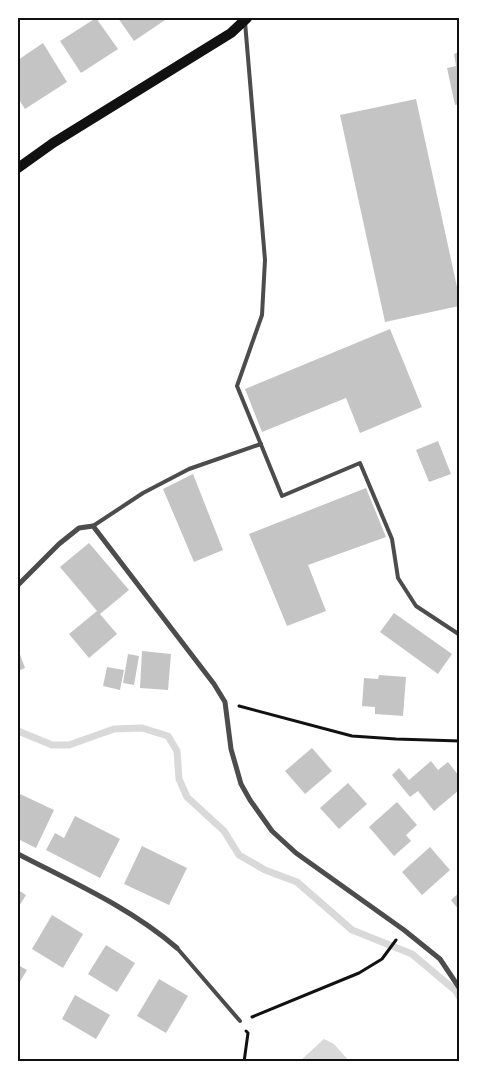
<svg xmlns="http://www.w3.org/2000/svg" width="477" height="1079" font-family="'Open Sans',sans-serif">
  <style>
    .water { fill: #d9d9d9 }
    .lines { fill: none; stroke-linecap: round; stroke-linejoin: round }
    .stream { stroke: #d9d9d9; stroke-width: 7 }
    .building { fill: #c4c4c4 }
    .path { stroke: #111; stroke-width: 3 }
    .service { stroke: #4c4c4c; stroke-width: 4 }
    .minor { stroke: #4c4c4c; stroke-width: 5 }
    .secondary { stroke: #111; stroke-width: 10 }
    .neatline { fill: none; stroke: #111; stroke-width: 2 }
  </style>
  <rect width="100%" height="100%" fill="#fff"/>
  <!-- water -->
  <polygon class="water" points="324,1039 334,1044 349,1061 300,1061"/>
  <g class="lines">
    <!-- stream -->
    <polyline class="stream" points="18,731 52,745 69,745 114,729 142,728 168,736 177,751 179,779 187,797 224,831 239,855 265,870 297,882 352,930 412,954 456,991 460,998"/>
  </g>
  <!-- building -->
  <g class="building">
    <polygon points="96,18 118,49 81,73 60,41"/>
    <polygon points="118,18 168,18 134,41"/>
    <polygon points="43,43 67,82 25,109 18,98 18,60"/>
    <polygon points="459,52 459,104 455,105 447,68 456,66 454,54"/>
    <polygon points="416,99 459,296 459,306 385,322 340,115"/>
    <polygon points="390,329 422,407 360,433 346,398 262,432 245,389"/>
    <polygon points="438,441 451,474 429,482 416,450"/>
    <polygon points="193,474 223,550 194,562 163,489"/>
    <polygon points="366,488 386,537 308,565 326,611 287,626 249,534"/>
    <polygon points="89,543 129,590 100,614 117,634 89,658 69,634 97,611 60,567"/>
    <polygon points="394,613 452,654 438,674 380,632"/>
    <polygon points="18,649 25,668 18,671"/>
    <polygon points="142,651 171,654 168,690 140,688"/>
    <polygon points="128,654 139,656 134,685 123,683"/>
    <polygon points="107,667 124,670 120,690 103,686"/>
    <polygon points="379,675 406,677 403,716 375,714 375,707 362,706 364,678 378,679"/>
    <polygon points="312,748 332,771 305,794 285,771"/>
    <polygon points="431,761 438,770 448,762 459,776 459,790 434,811 418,791 410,797 392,775 399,768 409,780"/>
    <polygon points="348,783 367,804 339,829 320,808"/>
    <polygon points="20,794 54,810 36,848 18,839 18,799"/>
    <polygon points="397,802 417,825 406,835 411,841 394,856 369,827"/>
    <polygon points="75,816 120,839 100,878 46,850 55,833 64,838"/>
    <polygon points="142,846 187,868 169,905 124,884"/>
    <polygon points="430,847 450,870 422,895 402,872"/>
    <polygon points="18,890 26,895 18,908"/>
    <polygon points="459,893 459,910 451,900"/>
    <polygon points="52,915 83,934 63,968 32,949"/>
    <polygon points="106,945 135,963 117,992 88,974"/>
    <polygon points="18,965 27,970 18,985"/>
    <polygon points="159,979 188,996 166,1033 137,1016"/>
    <polygon points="75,995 110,1015 96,1039 62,1019"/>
  </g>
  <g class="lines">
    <!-- path -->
    <g class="path">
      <polyline points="239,706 352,736 396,739 460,741"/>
      <polyline points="252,1017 359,973 382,959 396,940"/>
      <polyline points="244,1062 248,1033 246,1031"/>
    </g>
    <!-- service -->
    <g class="service">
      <polyline points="245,22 265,260 262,315 237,386 282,496 360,463 392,539 398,578 416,606 460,635"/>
      <polyline points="93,526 143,493 189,469 261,444"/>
      <polyline points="177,948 240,1021"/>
    </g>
    <!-- minor -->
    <g class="minor">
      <polyline points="18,585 59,544 79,528 93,526 214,684 225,702 231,749 241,784 250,800 272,831 296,853 404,930 440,959 460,989"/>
      <path d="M 18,854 C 72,882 131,908 177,948"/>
    </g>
    <!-- secondary -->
    <polyline class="secondary" points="18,168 53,143 231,33 247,18"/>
  </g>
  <!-- border -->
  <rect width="477" height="1079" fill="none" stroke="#ffffff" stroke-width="38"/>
  <rect x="19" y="19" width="439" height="1041" class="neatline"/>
</svg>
